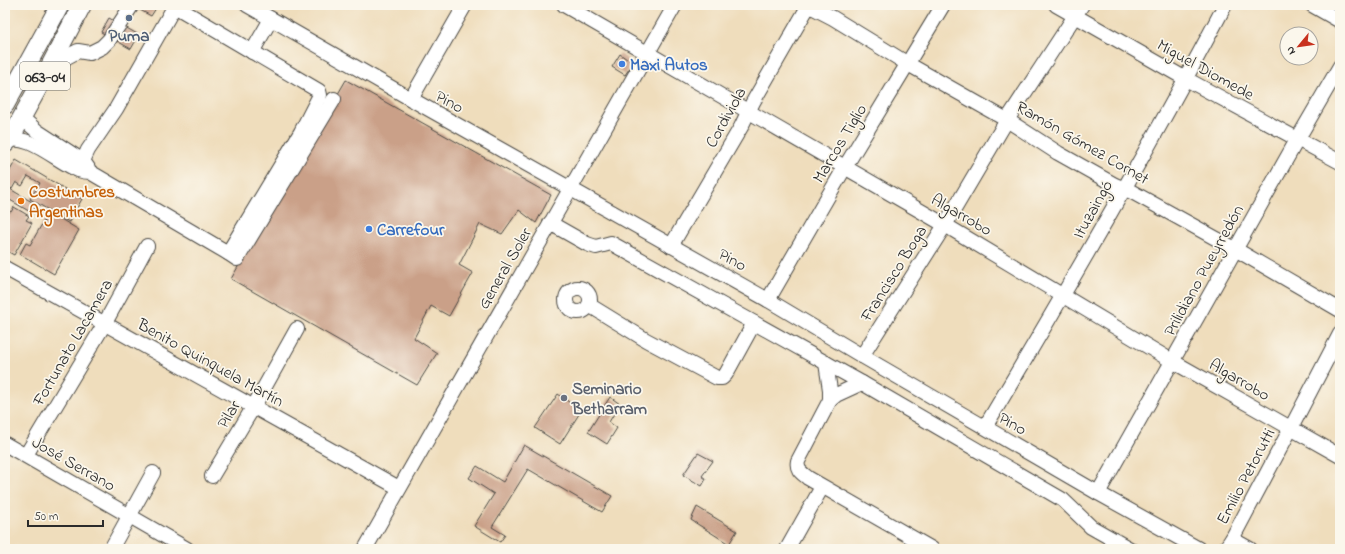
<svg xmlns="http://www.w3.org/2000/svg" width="1345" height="554" font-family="'Indie Flower',sans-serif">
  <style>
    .building { fill: #caa088 }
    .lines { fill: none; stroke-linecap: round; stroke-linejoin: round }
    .minor-casing { stroke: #484641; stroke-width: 16 }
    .major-casing { stroke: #484641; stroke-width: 20 }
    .minor { stroke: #fff; stroke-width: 14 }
    .major { stroke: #fff; stroke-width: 18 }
    .service-dot { fill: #5c6f8a; stroke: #fbf7ec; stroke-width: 1.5 }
    .shop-dot { fill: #3f7fe0; stroke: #fbf7ec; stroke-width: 1.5 }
    .food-dot { fill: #e8710a; stroke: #fbf7ec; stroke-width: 1.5 }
    .worship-dot { fill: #6b7280; stroke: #fbf7ec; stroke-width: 1.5 }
    .labels { text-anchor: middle; stroke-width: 3.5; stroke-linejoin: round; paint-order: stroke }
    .shield { fill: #fbf7ec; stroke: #696865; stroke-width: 1 }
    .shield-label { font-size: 16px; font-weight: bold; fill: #2b2b2b }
    .service-label { font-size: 17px; font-weight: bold; fill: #4e5e75; stroke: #fbf7ec }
    .shop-label { font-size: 17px; font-weight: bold; fill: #366cbe; stroke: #fbf7ec; text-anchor: start }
    .street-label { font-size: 17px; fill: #2b2b2b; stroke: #fbf7ec }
    .food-label { font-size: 17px; font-weight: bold; fill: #c56008; stroke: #fbf7ec; text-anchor: start }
    .worship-label { font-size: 17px; font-weight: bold; fill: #5b616d; stroke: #fbf7ec; text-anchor: start }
  </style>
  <rect width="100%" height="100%" fill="#fbf7ec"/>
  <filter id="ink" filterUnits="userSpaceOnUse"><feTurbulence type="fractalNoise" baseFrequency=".025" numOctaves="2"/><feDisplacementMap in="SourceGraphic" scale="8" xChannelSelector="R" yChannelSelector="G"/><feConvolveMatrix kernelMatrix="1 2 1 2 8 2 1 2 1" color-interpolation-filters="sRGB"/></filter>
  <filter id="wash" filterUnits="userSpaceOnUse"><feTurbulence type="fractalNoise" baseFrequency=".012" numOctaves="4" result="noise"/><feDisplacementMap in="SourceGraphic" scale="16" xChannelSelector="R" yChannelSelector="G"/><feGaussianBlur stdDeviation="0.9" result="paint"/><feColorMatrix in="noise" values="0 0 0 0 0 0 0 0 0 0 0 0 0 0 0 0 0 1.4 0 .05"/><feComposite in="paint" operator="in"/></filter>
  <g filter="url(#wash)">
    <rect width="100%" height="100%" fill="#efddbc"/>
    <g id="blocks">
      <!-- building -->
      <g class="building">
        <polygon points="131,5 158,5 151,16"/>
        <polygon points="109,18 139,35 131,49 101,32"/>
        <polygon points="620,54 631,62 631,66 625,75 612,67"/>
        <polygon points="346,80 551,195 536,223 519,210 502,234 480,224 459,265 473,273 449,316 431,306 414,338 437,353 417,385 231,279"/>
        <polygon points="16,160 82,199 69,222 30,199 40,183 28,176 22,186 16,182 12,189 5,185 5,179"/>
        <polygon points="5,186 37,205 32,213 5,197"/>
        <polygon points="14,207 29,216 26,220 32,223 14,255 5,250 5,209 11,212"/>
        <polygon points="49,212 79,230 54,274 20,254 26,243 30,245"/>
        <polygon points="558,394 581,411 560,444 535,428"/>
        <polygon points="610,397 620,404 609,422 617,428 607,444 588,432"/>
        <polygon points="524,445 612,496 602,512 528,469 492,527 505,535 500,542 474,526 494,494 469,478 477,466 503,482"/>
        <polygon points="698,453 713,461 702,476 706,479 702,486 683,475"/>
        <polygon points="697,507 737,531 729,544 691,520"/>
      </g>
    </g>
  </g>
  <g filter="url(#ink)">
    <use href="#blocks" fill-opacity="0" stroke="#484641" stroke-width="1"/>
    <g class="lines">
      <defs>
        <g id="minor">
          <polyline points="247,5 411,99 768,300 862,356 1098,493 1199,549"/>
          <polyline points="564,5 945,225 1172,361 1340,456"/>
          <polyline points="808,5 833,18 908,64 1007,120 1058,153 1115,185 1132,192 1235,249 1340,310"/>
          <polyline points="1056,5 1186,79 1340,162"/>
          <polyline points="1312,5 1340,21"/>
          <polyline points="252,52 271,19"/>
          <polyline points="50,66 78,51 90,53 102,47 109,40 132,5"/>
          <polyline points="411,99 465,5"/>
          <polyline points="21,117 37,131 83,161 88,168"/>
          <path d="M 5,142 C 25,130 59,163 78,170 C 81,171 86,172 90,172 L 228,253 L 301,132 L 320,95 L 319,91 L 178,8 L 173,9 L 116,109 L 88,150 L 83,161"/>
          <polyline points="550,223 587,244 596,247 611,243 862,383 1063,500 1091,527 1130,549"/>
          <polyline points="671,246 741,127 753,102 809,5"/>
          <polyline points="228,253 237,259 334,99"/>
          <polyline points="5,268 399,488"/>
          <circle cx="578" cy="300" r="12"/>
          <polyline points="768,300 845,167 943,5"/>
          <polyline points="589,305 646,340 717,378 722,378 726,374 754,323"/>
          <polyline points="862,356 945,225 1007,120 1082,5"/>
          <polyline points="826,363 830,390 830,400 836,395 862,383"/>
          <path d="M 830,400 L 798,461 C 796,470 802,473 808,478 L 932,549"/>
          <path d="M 985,427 C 1068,288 1150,148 1225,5"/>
          <polyline points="5,444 187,549"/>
          <polyline points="26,455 105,323 147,246"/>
          <polyline points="212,476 254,406 297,329"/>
          <polyline points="1098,493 1297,140 1340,66"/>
          <polyline points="1232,539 1250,549"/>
          <polyline points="111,549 153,473"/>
          <polyline points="365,549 675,5"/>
          <polyline points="787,549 822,487"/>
          <polyline points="1225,549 1232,539 1291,428 1340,334"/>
        </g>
        <g id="major">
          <polyline points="5,105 60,5"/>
          <polyline points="5,144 10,139 50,66 82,5"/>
        </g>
      </defs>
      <!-- minor casing -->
      <use href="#minor" class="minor-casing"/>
      <!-- major casing -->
      <use href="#major" class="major-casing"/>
      <!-- minor -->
      <use href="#minor" class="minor"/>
      <!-- major -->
      <use href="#major" class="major"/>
    </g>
  </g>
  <!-- markers -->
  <circle class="service-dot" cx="129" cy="18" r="4"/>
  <g class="shop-dot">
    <circle cx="622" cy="64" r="4"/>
    <circle cx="369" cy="229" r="4"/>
  </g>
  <circle class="food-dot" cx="21" cy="201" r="4"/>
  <circle class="worship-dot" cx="564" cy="398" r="4"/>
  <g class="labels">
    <!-- shield labels -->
    <rect class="shield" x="20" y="62" width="50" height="28" rx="3"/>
    <g class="shield-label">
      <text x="45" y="82">063-04</text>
    </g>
    <!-- service labels -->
    <g class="service-label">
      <text x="129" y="41">Puma</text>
    </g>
    <!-- shop labels -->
    <g class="shop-label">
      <text x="630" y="70">Maxi Autos</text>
      <text x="377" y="235">Carrefour</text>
    </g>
    <!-- street labels -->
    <g class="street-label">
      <text transform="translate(1206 69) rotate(29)" y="6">Miguel Diomede</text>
      <text transform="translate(450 101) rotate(29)" y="6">Pino</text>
      <text transform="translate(725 117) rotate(-61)" y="6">Cordiviola</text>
      <text transform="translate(1083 142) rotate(30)" y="6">Ramón Gómez Cornet</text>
      <text transform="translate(839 143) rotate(-59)" y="6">Marcos Tiglio</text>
      <text transform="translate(1092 209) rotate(-61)" y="6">Ituzaingó</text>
      <text transform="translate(962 214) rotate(30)" y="6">Algarrobo</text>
      <text transform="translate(733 259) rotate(29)" y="6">Pino</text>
      <text transform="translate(504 268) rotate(-60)" y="6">General Soler</text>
      <text transform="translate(1203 270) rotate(-61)" y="6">Prilidiano Pueyrredón</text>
      <text transform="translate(893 273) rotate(-58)" y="6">Francisco Boga</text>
      <text transform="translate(72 342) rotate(-60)" y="6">Fortunato Lacamera</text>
      <text transform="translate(211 362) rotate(29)" y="6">Benito Quinquela Martín</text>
      <text transform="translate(1240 379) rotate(30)" y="6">Algarrobo</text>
      <text transform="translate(228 414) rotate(-59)" y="6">Pilar</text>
      <text transform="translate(1013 423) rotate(30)" y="6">Pino</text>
      <text transform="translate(74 463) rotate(30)" y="6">José Serrano</text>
      <text transform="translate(1245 476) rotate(-62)" y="6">Emilio Petorutti</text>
    </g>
    <!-- food labels -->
    <g class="food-label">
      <text x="29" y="197">Costumbres<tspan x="29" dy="20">Argentinas</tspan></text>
    </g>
    <!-- worship labels -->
    <g class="worship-label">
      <text x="572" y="394">Seminario<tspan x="572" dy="20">Betharram</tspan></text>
    </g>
  </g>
  <!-- margin -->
  <rect width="1345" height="554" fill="none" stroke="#fbf7ec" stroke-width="20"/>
  <!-- north arrow -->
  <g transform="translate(1299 46) rotate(241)"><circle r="19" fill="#fbf7ec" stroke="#a8a59f"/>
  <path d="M0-3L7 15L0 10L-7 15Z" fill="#c8321e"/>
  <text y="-6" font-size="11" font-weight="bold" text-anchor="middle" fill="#2b2b2b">N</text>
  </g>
  <!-- scale -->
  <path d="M28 520v6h75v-6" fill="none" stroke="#2b2b2b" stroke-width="2"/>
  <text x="34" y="520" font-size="12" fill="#2b2b2b" stroke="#fbf7ec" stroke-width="3" paint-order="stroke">50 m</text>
</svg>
